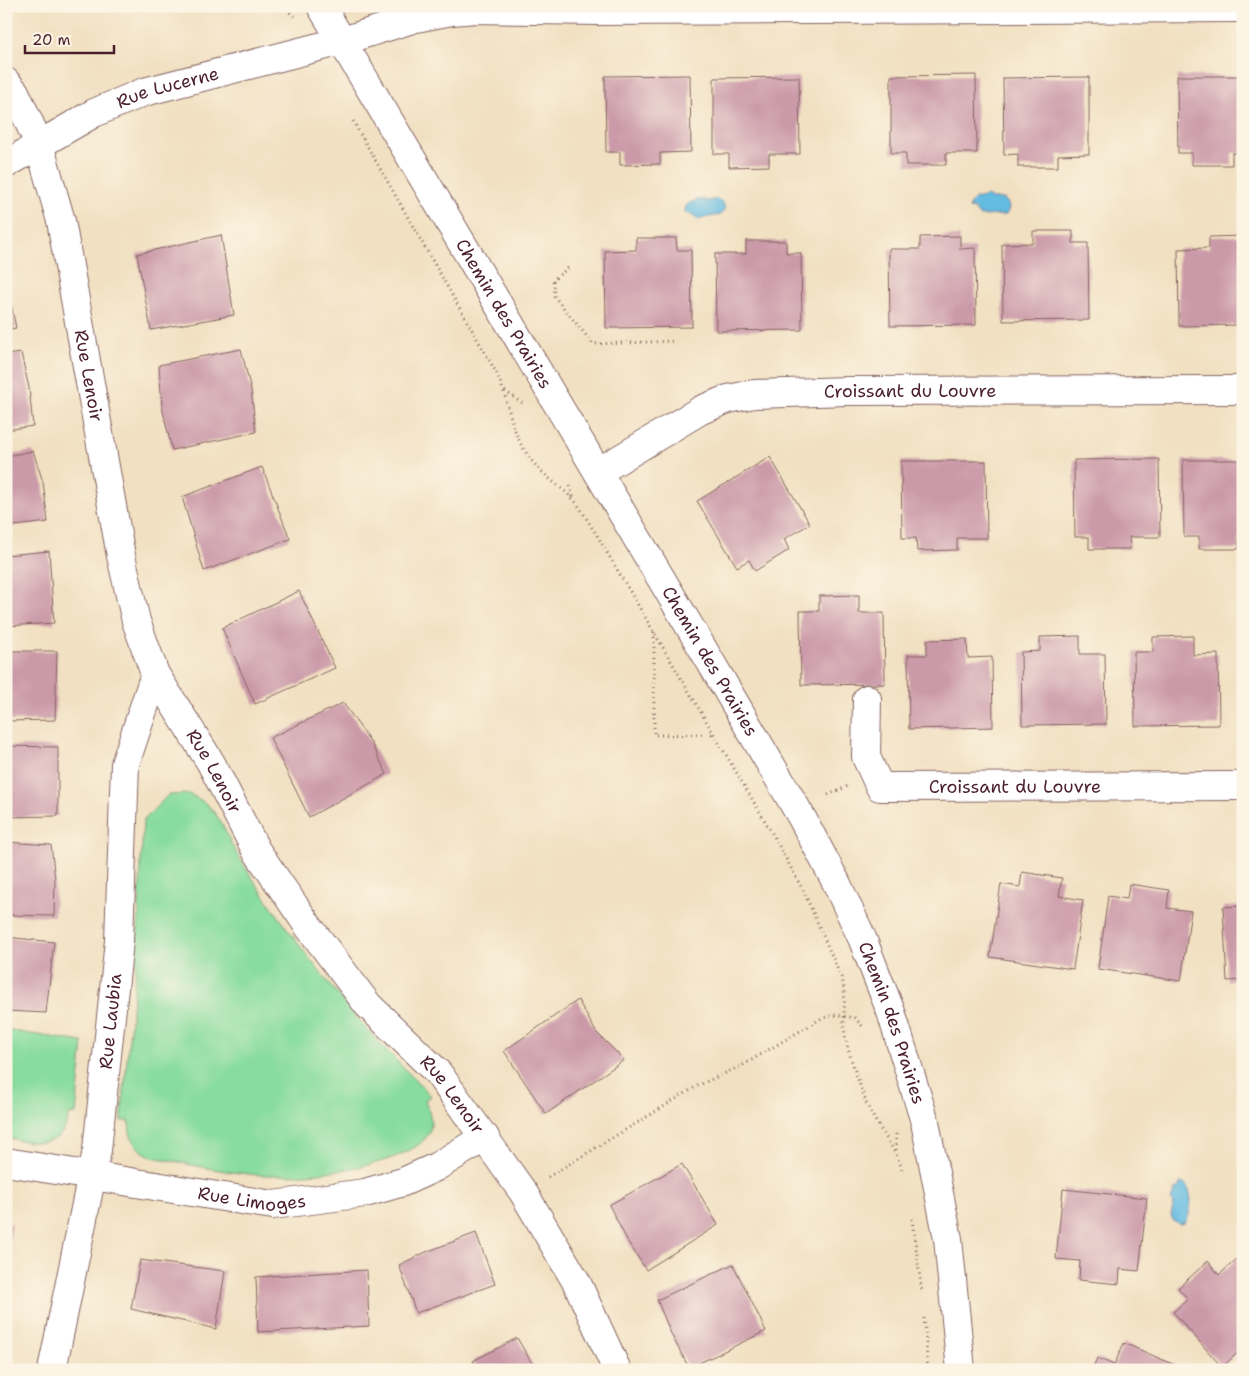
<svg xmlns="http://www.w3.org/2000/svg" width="1249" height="1376" font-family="'Shantell Sans',sans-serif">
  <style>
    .green { fill: #87dc9e; stroke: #687e64 }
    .water { fill: #64bbe1; stroke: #576d86 }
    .building { fill: #cb9aa9 }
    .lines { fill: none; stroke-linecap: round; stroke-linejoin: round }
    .street-casing { stroke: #846360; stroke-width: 30 }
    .secondary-casing { stroke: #846360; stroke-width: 30 }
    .path { stroke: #846360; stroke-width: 3; stroke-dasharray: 1 4; stroke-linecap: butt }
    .street { stroke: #fff; stroke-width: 28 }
    .secondary { stroke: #fff; stroke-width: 28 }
    .labels { text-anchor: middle; stroke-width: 4.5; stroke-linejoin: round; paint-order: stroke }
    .street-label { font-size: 18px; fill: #4a1f2b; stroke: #fcf5e5 }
  </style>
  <rect width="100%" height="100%" fill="#fcf5e5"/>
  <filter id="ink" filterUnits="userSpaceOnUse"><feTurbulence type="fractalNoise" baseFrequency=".02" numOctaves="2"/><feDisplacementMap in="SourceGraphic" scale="10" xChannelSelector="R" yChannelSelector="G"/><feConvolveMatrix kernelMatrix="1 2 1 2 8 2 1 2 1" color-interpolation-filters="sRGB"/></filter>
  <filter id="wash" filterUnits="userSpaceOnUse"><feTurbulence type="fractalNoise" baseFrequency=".0096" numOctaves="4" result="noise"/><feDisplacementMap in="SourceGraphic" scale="20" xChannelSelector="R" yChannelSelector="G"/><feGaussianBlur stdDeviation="1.12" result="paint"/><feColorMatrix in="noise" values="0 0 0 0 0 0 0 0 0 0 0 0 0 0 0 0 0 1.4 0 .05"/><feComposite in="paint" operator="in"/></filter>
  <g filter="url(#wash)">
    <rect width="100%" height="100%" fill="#f1e0c1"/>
    <!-- green -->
    <g class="green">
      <path d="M 189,794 C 222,808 221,829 239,857 C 273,911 312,964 353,1013 C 377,1042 405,1069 431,1096 L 425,1100 C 429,1111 435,1125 427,1136 C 404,1170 287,1179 249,1174 C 216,1171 184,1163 152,1157 C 135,1148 129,1140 129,1121 L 121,1121 L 136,968 L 143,821 L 168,795 Z"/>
      <path d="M 6,1030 L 83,1042 L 76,1114 L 69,1115 C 62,1152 34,1142 6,1138 Z"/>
    </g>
    <!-- water -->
    <g class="water">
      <path d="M 987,196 L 992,199 L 1004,199 C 1010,204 1010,208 1006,215 L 980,216 L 973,208 L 969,209 L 970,204 L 975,199 Z"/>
      <path d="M 701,199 L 707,201 L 718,199 L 723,203 L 725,208 L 721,215 L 697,219 L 688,213 L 685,213 C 683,203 694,201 701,199 Z"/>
      <path d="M 1180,1183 C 1195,1184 1192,1214 1185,1223 L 1179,1224 L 1173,1220 L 1171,1215 L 1174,1203 L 1171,1200 L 1175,1189 L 1179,1187 Z"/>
    </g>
    <g id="blocks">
      <!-- building -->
      <g class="building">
        <polygon points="690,75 691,152 660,153 660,164 620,165 620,152 606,152 605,76"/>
        <polygon points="976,75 977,153 946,153 946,165 906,165 906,153 891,153 891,76"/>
        <polygon points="1177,76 1243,76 1243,153 1232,153 1232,165 1192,165 1192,153 1178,153"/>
        <polygon points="799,77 800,154 769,154 769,166 729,167 729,154 714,154 714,78"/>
        <polygon points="1089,77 1089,154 1058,155 1058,167 1018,167 1018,154 1004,155 1003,78"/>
        <polygon points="1033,231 1073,231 1073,243 1088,243 1089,320 1003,321 1002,244 1033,243"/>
        <polygon points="221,235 234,315 151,330 137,254"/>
        <polygon points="960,236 960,249 975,248 976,325 890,326 889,249 920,249 920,237"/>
        <polygon points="1243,236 1243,325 1179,326 1178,249 1209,248 1209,237"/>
        <polygon points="636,238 676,238 677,250 691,250 692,327 606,328 605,251 636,250"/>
        <polygon points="746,241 786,241 786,253 801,253 802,330 716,331 715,254 746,254"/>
        <polygon points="7,284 16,328 6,330 6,285"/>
        <polygon points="241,349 251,390 256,432 172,450 162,407 159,365"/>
        <polygon points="21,353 29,388 33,426 6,430 6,355"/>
        <polygon points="33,451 43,482 48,522 6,527 6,456"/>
        <polygon points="770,457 810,524 784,539 789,550 755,571 749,560 737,567 697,501"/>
        <polygon points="1159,459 1160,537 1129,537 1130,549 1089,549 1089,537 1075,537 1074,460"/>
        <polygon points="1183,460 1243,460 1243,537 1239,537 1239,549 1199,549 1199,537 1184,537"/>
        <polygon points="901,461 986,461 987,538 957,538 957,550 917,551 916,538 902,538"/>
        <polygon points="262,467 290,539 204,571 182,497"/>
        <polygon points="49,551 54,623 6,626 6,555"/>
        <polygon points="299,591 335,668 255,704 222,628"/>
        <polygon points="859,595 859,613 884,613 885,684 801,685 800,611 819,611 819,596"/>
        <polygon points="1080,636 1080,654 1105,654 1106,724 1022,725 1021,652 1040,651 1040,637"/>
        <polygon points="1193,636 1193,655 1218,654 1219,725 1135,726 1134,652 1153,652 1153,637"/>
        <polygon points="967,639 968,658 992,657 993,727 909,729 908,655 927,655 927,640"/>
        <polygon points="6,651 57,651 55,720 6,721"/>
        <polygon points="343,703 370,741 387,774 309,817 270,738"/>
        <polygon points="6,746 58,747 58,816 6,817"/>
        <polygon points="6,842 51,845 55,879 54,916 6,915"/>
        <polygon points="1022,872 1062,878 1059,896 1083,900 1073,969 990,957 1001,884 1020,887"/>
        <polygon points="1129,884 1169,890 1167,908 1191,911 1181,981 1098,969 1108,896 1127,899"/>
        <polygon points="1243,906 1243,980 1227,981 1223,907"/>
        <polygon points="6,937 54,942 46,1013 6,1011"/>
        <polygon points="578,1000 596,1032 624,1060 546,1114 504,1051"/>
        <polygon points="682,1164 718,1225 646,1270 628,1242 609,1205"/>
        <polygon points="1063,1189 1147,1198 1139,1271 1120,1269 1119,1284 1079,1280 1080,1261 1056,1259"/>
        <polygon points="6,1223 12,1224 7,1253 6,1253"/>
        <polygon points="476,1233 495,1284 416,1313 399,1265 426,1252"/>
        <polygon points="1238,1258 1243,1264 1243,1348 1222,1367 1173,1312 1188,1299 1178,1288 1208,1261 1219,1275"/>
        <polygon points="140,1260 225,1271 216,1329 131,1309"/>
        <polygon points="733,1264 766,1331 689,1368 672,1336 657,1300"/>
        <polygon points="367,1270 369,1326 258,1332 256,1277"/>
        <polygon points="517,1338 536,1370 477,1370 473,1361"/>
        <polygon points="1124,1343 1186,1370 1092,1370 1097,1358 1114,1365"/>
      </g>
    </g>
  </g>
  <g filter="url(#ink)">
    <use href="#blocks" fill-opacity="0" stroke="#846360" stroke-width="1"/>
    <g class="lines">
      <defs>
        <g id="street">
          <path id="s1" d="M 6,82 L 15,92 L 39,144 L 61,221 L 121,556 L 136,621 L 155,674 L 211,763 L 256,850 L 309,927 L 368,1005 L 438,1073 L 523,1192 L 577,1283 L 617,1370"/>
          <path id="s2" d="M 6,164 L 94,113 L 144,92 L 342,41 L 416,18 L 452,11 L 476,9 L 597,11 L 1243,8"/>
          <path id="s3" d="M 598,472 L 701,410 L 728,399 L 754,394 L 848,391 L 1243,390"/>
          <path id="s4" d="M 867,699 L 866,757 L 880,787 L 1243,786"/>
          <path id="s5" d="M 6,1162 L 273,1205 L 365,1193 L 403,1182 L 436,1167 L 485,1137"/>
          <path id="s6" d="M 52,1370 L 97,1150 L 119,941 L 125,764 L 155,674"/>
        </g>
        <g id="secondary">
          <path id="s7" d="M 321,6 L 713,666 L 802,818 L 836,882 L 862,938 L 891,1012 L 925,1122 L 948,1239 L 961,1370"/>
        </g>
      </defs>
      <!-- street casing -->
      <use href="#street" class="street-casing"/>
      <!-- secondary casing -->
      <use href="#secondary" class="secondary-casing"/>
      <!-- path -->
      <g class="path">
        <polyline points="282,6 294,16"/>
        <path d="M 353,121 L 496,372 C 509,399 510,430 527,454 C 539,473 558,484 574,500 C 582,509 588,522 595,532 L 772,833 L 804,892 L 842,979 C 847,996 843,1011 844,1028 C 847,1052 857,1076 865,1099 C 874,1126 896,1145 903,1173"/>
        <polyline points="568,268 553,280 554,296 593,344 676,341"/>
        <polyline points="505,391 522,403"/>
        <polyline points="570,486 574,500"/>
        <polyline points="654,632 654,735 714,734"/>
        <polyline points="828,795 848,786"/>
        <polyline points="896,1134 896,1151"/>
        <polyline points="548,1177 699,1085 743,1065 822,1018 836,1015 855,1018 864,1028"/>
        <polyline points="912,1219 922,1292"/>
        <polyline points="924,1318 928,1370"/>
      </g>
      <!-- street -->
      <use href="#street" class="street"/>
      <!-- secondary -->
      <use href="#secondary" class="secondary"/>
    </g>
  </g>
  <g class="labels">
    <!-- street labels -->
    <g class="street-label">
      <text dy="6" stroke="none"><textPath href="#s2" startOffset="180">Rue Lucerne</textPath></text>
      <text dy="6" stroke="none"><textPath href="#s7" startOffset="358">Chemin des Prairies</textPath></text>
      <text dy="6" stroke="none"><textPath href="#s1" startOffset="308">Rue Lenoir</textPath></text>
      <text dy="6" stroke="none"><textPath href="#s3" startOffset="332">Croissant du Louvre</textPath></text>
      <text dy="6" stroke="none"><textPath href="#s7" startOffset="762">Chemin des Prairies</textPath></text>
      <text dy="6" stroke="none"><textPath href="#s1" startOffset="728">Rue Lenoir</textPath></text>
      <text dy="6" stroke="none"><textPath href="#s4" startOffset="226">Croissant du Louvre</textPath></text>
      <text dy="6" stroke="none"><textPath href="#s6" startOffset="354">Rue Laubia</textPath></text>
      <text dy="6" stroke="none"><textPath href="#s7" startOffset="1168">Chemin des Prairies</textPath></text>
      <text dy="6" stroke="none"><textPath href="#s1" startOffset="1132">Rue Lenoir</textPath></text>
      <text dy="6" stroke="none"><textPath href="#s5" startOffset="249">Rue Limoges</textPath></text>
    </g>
  </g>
  <!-- margin -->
  <rect width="1249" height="1376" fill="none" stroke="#fcf5e5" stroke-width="25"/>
  <!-- scale -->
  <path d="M25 45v8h89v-8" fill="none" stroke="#4a1f2b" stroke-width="2.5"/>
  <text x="32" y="45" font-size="15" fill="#4a1f2b" stroke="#fcf5e5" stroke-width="4" paint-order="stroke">20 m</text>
</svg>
